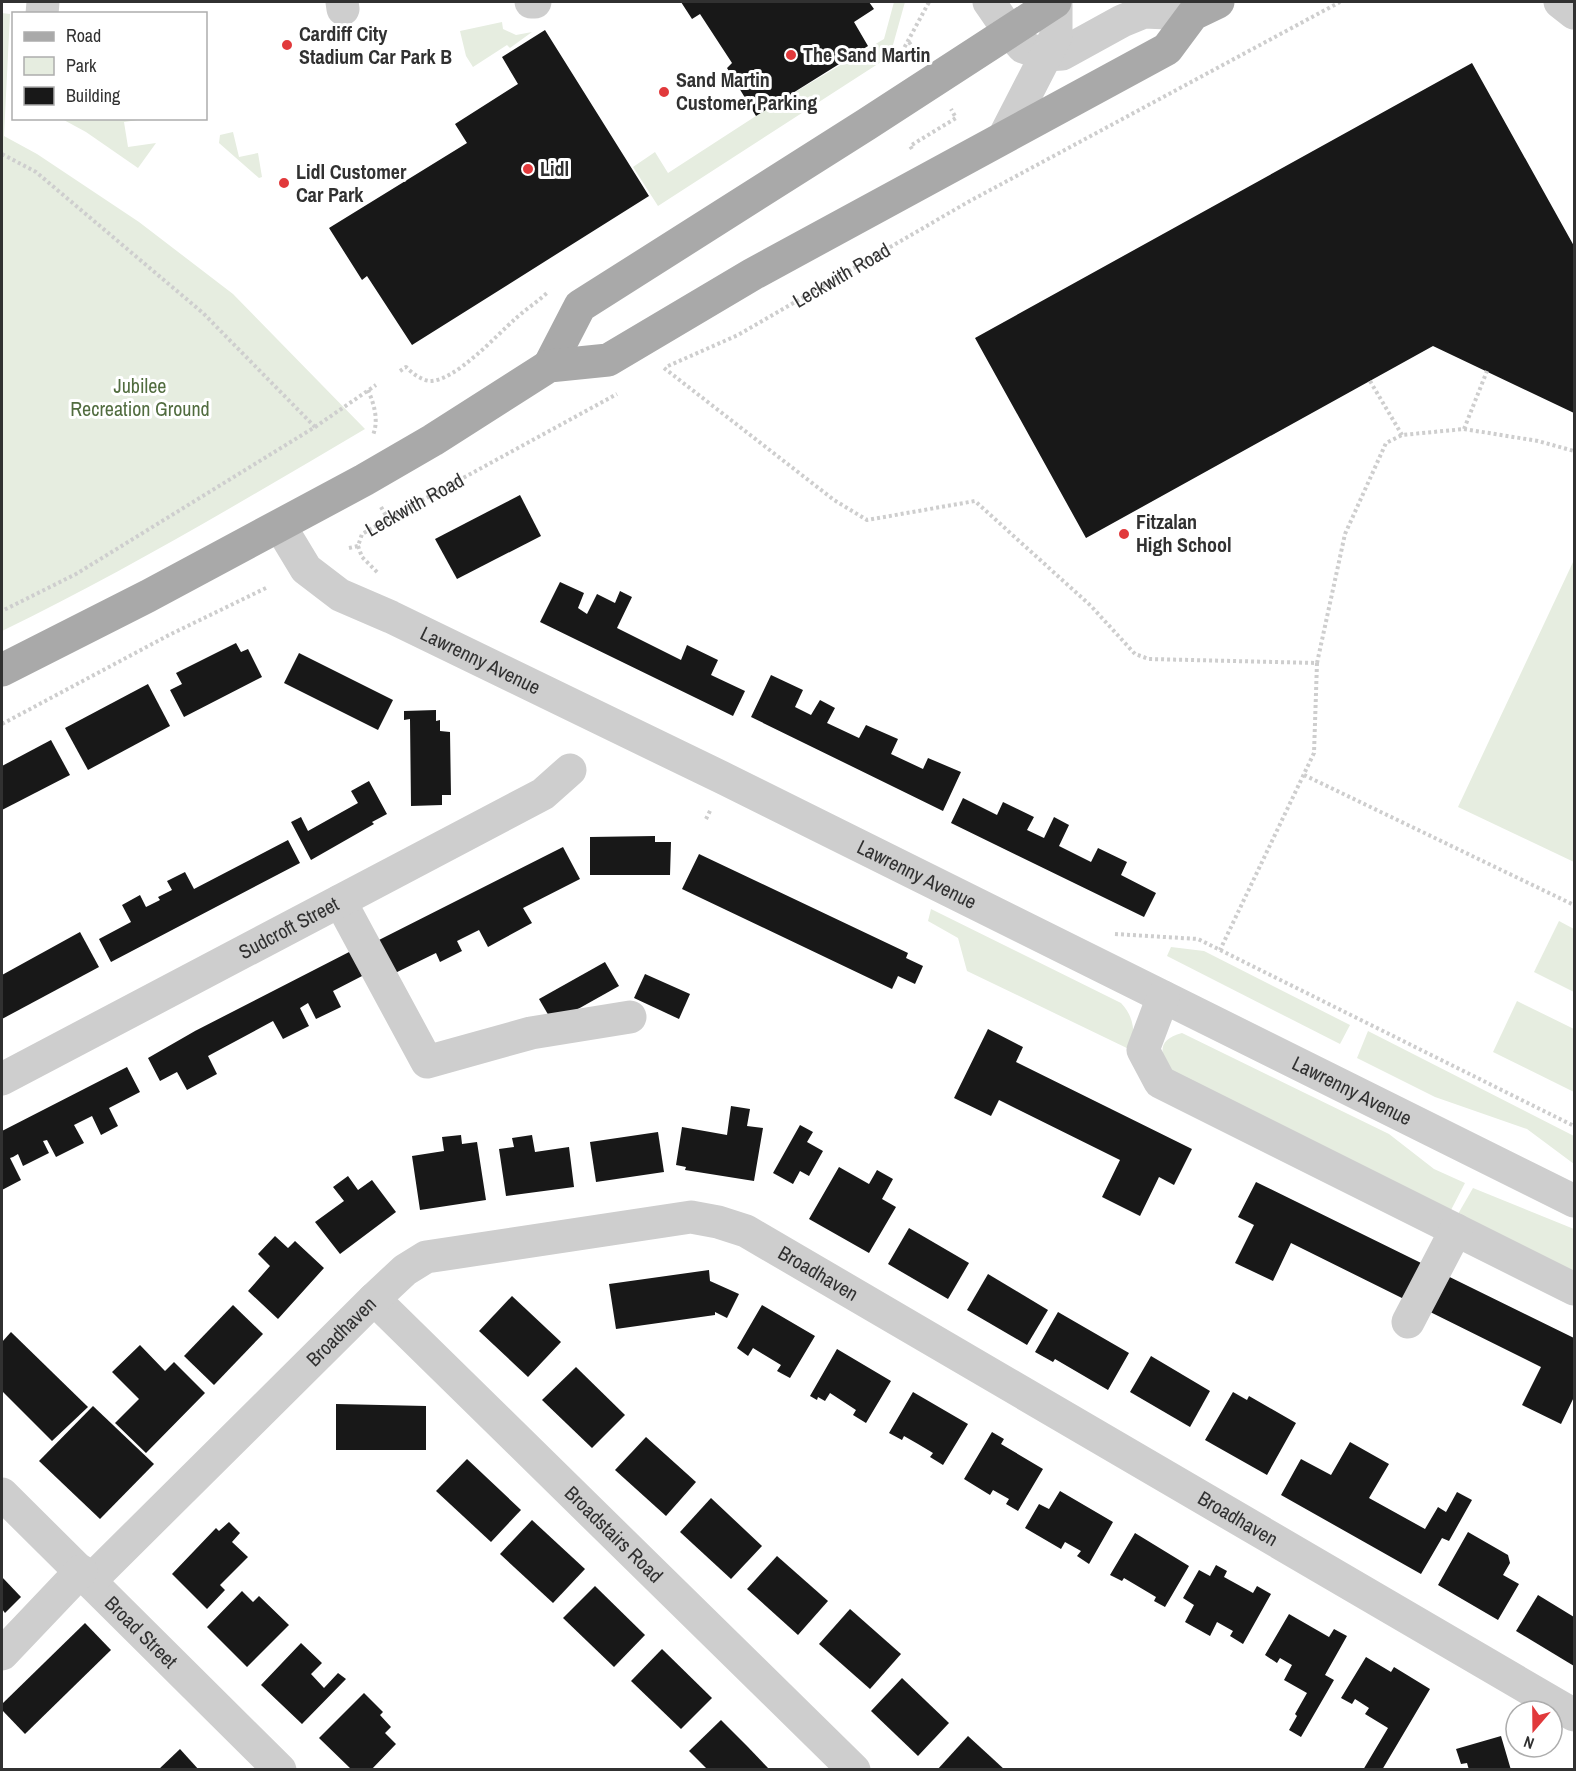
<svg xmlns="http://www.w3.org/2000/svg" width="1576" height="1771" font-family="'Archivo Narrow',sans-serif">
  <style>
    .green { fill: #e6ede0 }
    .building { fill: #181818 }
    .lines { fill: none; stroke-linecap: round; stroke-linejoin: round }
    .path { stroke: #cecece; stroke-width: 4; stroke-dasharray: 3 3; stroke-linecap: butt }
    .minor { stroke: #cecece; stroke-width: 33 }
    .major { stroke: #a9a9a9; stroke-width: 33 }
    .poi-dot { fill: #e1393b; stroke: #fff; stroke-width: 2 }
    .labels { text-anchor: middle; stroke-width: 6; stroke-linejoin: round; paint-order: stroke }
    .poi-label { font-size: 20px; font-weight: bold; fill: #313131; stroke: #fff; text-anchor: start }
    .street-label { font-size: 20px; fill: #313131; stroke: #fff }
    .park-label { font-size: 20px; fill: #516c3f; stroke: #fff }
  </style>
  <rect width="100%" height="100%" fill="#fff"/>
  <!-- green -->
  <g class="green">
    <polygon points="894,2 905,2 891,52 884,60 658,206 633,167 655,152 668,173 765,110 884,39"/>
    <path d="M 2,13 L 10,14 L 4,136 L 37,154 L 139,222 L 233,294 L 365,429 C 246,499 126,571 2,631 Z"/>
    <polygon points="502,22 503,29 516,35 532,32 510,48 507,45 473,67 466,56 460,31"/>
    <polygon points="62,119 145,119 124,122 128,147 156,143 138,168 86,132"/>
    <polygon points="233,132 239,157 258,153 262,177 259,178 219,143 220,135"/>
    <polygon points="1574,560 1574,862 1458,807"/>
    <path d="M 931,909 L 1121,1003 C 1135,1018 1134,1031 1133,1051 L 967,971 L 958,938 L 928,921 Z"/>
    <polygon points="1559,921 1574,929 1574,992 1534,972"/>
    <polygon points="1171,947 1204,951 1350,1025 1340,1044 1167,956"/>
    <polygon points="1517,1001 1574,1029 1574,1092 1493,1052"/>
    <polygon points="1368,1031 1574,1136 1574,1164 1527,1129 1435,1097 1357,1058"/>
    <path d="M 1182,1033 L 1389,1134 L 1434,1169 L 1465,1183 L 1451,1210 L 1171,1073 C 1160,1054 1156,1040 1182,1033 Z"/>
    <polygon points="1473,1188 1574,1229 1574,1272 1458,1214"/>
  </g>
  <!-- building -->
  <g class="building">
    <polygon points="681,2 869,2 874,9 854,22 868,46 756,116 727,68 732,63 700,14 692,19"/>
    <polygon points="545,30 649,196 412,345 367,276 362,280 329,228 467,143 455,124 518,84 502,57"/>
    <polygon points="1472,63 1574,246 1574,413 1433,346 1086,538 975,338"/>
    <polygon points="520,495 541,536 457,579 435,539"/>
    <polygon points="560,582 584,593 578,608 587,614 597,594 615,603 620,591 632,597 617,628 681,660 687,645 718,660 711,675 745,691 733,716 540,622"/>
    <polygon points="236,643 241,652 248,649 262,677 184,717 170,690 182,684 176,673"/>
    <polygon points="299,653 393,700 378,730 284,683"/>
    <polygon points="771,675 803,690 795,707 811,715 820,700 835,708 827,723 859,738 866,725 898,739 891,754 923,769 928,758 961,772 943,811 751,717"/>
    <polygon points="148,684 170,726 88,770 65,728"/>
    <polygon points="436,710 436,721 440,720 440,731 450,732 451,795 442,795 442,805 411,806 410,719 404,720 404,711"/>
    <polygon points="51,740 70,775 2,810 2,766"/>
    <polygon points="369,781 387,814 372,822 374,824 311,860 291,822 301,817 308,831 358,803 351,791"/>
    <polygon points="963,798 997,815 1003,802 1034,817 1027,830 1044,838 1054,817 1069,825 1059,846 1091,862 1098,848 1127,862 1121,875 1156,893 1144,917 951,823"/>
    <polygon points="655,836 655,842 671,842 670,875 590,875 590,837"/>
    <polygon points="288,840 300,863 111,962 99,939 131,922 122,905 140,895 146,907 160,900 158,897 172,890 167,881 185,872 194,889"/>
    <polygon points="563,847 580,879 523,908 532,923 488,947 479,930 457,941 462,951 440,962 436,953 389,976 373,943"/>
    <polygon points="699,854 908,953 906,958 923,966 915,984 898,976 892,989 682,889"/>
    <polygon points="80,932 99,967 2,1019 2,975"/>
    <polygon points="353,950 366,974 333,991 341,1007 316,1019 308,1003 300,1008 309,1026 283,1039 273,1021 208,1056 217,1074 187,1090 177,1072 160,1081 148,1058 195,1031"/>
    <polygon points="605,962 619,986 553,1023 539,999"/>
    <polygon points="645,974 690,994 679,1019 634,998"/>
    <polygon points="988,1029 1023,1047 1016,1062 1192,1149 1174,1185 1159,1177 1140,1216 1102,1197 1120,1160 999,1100 991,1116 954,1098"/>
    <polygon points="127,1067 140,1092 109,1108 118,1126 101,1135 92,1116 74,1125 84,1143 56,1157 47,1140 43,1141 49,1153 23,1166 18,1154 13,1157 10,1158 21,1180 2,1190 2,1131"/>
    <polygon points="731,1106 750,1109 747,1126 763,1128 754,1181 685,1170 686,1167 676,1165 682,1127 727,1135"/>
    <polygon points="800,1125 813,1132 807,1142 823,1151 809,1176 800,1171 793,1184 773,1173"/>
    <polygon points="658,1132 664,1172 596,1182 590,1142"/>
    <polygon points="461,1135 462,1144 477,1142 486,1200 420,1210 412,1156 444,1151 442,1137"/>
    <polygon points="532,1135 535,1152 569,1147 574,1187 506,1196 499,1149 514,1147 512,1138"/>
    <polygon points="839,1167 869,1184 877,1170 893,1179 882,1199 896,1207 869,1253 809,1219"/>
    <polygon points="348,1176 358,1190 372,1180 396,1212 340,1254 315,1222 344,1201 333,1187"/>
    <polygon points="1256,1182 1574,1338 1574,1397 1561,1424 1522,1405 1541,1367 1291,1243 1273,1281 1235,1263 1254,1225 1238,1217"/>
    <polygon points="909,1228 969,1263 948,1299 888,1264"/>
    <polygon points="275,1236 288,1248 295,1241 324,1268 278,1319 248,1291 270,1266 258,1254"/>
    <polygon points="709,1270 710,1281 739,1294 727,1318 715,1312 715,1315 616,1329 609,1284"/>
    <polygon points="988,1274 1048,1310 1027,1345 967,1310"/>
    <polygon points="512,1296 561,1342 528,1377 479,1331"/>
    <polygon points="233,1305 263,1334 214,1385 184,1356"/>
    <polygon points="762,1305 815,1336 790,1378 777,1371 781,1365 753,1348 748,1356 737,1348"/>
    <polygon points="1058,1312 1129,1353 1108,1390 1055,1359 1053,1362 1035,1352"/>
    <polygon points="11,1332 88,1407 52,1441 2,1391 2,1342"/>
    <polygon points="140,1345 165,1371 174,1362 205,1393 146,1453 115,1423 139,1399 112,1372"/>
    <polygon points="837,1349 891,1381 866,1423 853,1415 856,1410 830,1393 825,1401 818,1397 817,1400 810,1396"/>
    <polygon points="1151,1356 1210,1391 1190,1427 1130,1392"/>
    <polygon points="576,1367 625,1415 592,1448 542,1400"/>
    <polygon points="913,1392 968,1424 943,1465 930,1457 933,1453 918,1444 904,1436 902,1440 889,1433"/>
    <polygon points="1233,1392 1247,1400 1249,1396 1296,1423 1267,1475 1205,1440"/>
    <polygon points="336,1404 426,1406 426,1450 336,1450"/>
    <polygon points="93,1406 154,1464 100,1519 39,1461"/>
    <polygon points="992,1432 1004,1439 1001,1444 1043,1469 1018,1511 1006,1504 1009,1499 993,1490 990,1495 964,1479"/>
    <polygon points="646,1437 696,1482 666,1516 615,1470"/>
    <polygon points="1350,1442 1389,1464 1369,1498 1425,1529 1438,1507 1446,1512 1457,1492 1472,1500 1449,1541 1442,1538 1421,1574 1281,1495 1301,1459 1331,1475"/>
    <polygon points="467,1459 521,1510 491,1542 436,1491"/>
    <polygon points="1060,1491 1113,1522 1089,1564 1077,1556 1081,1551 1065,1542 1061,1549 1025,1528 1039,1504 1049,1509"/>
    <polygon points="711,1498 762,1546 731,1579 680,1532"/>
    <polygon points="532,1520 585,1569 553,1603 500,1554"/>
    <polygon points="229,1522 240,1533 232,1542 248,1557 220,1585 225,1590 207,1609 172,1574 216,1528 219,1531"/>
    <polygon points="1468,1532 1508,1555 1510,1563 1503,1575 1519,1584 1498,1620 1438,1585"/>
    <polygon points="1135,1533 1189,1566 1165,1607 1154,1601 1156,1597 1124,1578 1122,1581 1110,1575"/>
    <polygon points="777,1556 828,1601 798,1635 747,1589"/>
    <polygon points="1216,1565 1227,1571 1224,1577 1253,1593 1257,1586 1271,1594 1243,1644 1230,1636 1233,1631 1217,1622 1210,1636 1185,1622 1194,1605 1183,1598 1199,1570 1210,1576"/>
    <polygon points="2,1577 21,1597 5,1613 2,1609"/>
    <polygon points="595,1586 645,1635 614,1667 563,1618"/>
    <polygon points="242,1591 253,1602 259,1596 289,1625 247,1667 207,1627"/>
    <polygon points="1538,1595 1574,1617 1574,1666 1516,1631"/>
    <polygon points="850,1609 901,1654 870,1689 819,1644"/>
    <polygon points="1289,1614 1329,1637 1334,1629 1347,1636 1325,1675 1334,1680 1301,1737 1289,1730 1297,1716 1295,1714 1307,1693 1284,1680 1292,1665 1280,1658 1277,1663 1265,1655"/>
    <polygon points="85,1623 111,1650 25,1734 2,1710 2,1704"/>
    <polygon points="301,1643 322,1663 311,1674 324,1688 338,1673 346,1679 302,1724 261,1685"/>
    <polygon points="662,1649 712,1698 681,1729 631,1681"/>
    <polygon points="1366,1657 1391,1672 1394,1667 1430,1689 1382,1770 1363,1770 1388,1728 1365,1714 1369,1708 1355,1699 1352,1704 1341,1698"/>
    <polygon points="902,1678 949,1723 918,1756 871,1711"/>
    <polygon points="364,1693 383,1712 380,1715 391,1727 385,1733 396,1744 371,1770 352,1770 319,1738"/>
    <polygon points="721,1720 747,1746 770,1770 708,1770 689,1751"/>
    <polygon points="968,1736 992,1758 1005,1770 937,1770"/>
    <polygon points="1501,1736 1511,1770 1469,1770 1467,1763 1461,1764 1456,1749"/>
    <polygon points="180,1749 199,1770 158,1770"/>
  </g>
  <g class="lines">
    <!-- path -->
    <g class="path">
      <polyline points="909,42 917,54"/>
      <polyline points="896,63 929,2"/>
      <polyline points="912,149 910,146 956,118 951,109"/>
      <polyline points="2,154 36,172 203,313 315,427 76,574 2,611"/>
      <path id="s1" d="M 668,366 L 738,335 L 968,202 L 1340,2"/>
      <polyline points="664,368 834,500 867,520 975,501 1091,606 1135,654 1149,659 1317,663 1314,753 1220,950"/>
      <path d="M 400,371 L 406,367 C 412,373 421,380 430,381 C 455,381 496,336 515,319 C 525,310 537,302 547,293"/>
      <polyline points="1370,381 1402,435"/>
      <path d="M 368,390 C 374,404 379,420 373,435"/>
      <polyline points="315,427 376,385"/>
      <polyline points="1464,429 1538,441 1574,451"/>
      <polyline points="381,507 388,519"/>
      <polyline points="358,546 362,557 379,574"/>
      <path id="s2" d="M 349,548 L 358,546 L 362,534 L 388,519 L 617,394"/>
      <polyline points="1317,663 1345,534 1386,443 1402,435 1464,429 1487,371"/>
      <polyline points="2,724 169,635 268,587"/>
      <polyline points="1304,775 1574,905"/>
      <polyline points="706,819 711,809"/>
      <polyline points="1115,934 1198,939 1574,1126"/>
    </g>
    <!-- minor -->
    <g class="minor">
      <polyline points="342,2 343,9"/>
      <polyline points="531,2 535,2"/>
      <polyline points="989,2 1009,31 1023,47 1046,55 1062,54 1122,21 1144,12 1193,14"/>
      <polyline points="1560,2 1574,13"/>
      <polyline points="42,14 43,2"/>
      <polyline points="1004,137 1056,36 1056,2"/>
      <path id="s3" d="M 280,526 L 306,569 L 340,595 L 391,617 L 725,779 L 1574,1201"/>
      <polyline points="340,901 427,1062 531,1033 630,1017"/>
      <polyline points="1163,997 1143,1050 1160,1082 1574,1289"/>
      <path id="s4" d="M 2,1079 L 543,794 L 570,770"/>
      <path id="s5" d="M 374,1299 L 854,1770"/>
      <polyline points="1408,1322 1456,1230"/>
      <path id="s6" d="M 2,1494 L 280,1770"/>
      <path id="s7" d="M 90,1581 L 374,1299 L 405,1270 L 426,1257 L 691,1217 L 718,1222 L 746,1231 L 1574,1715"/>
      <polyline points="2,1654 81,1571"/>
    </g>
    <!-- major -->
    <g class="major">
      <polyline points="549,366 580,306 867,124 1055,2"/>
      <polyline points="2,670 148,596 364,480 433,440 549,366 608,360 753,274 1167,49 1193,14 1218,2"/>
    </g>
  </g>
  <!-- markers -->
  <g class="poi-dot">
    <circle cx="287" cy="45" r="6"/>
    <circle cx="791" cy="55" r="6"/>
    <circle cx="664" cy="92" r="6"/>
    <circle cx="528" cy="169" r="6"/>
    <circle cx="284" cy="183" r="6"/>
    <circle cx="1124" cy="534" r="6"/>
  </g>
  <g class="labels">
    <!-- poi labels -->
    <g class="poi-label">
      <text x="299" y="41">Cardiff City<tspan x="299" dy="23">Stadium Car Park B</tspan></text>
      <text x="803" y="62">The Sand Martin</text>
      <text x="676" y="87">Sand Martin<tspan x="676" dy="23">Customer Parking</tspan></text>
      <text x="540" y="176">Lidl</text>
      <text x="296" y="179">Lidl Customer<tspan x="296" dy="23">Car Park</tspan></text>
      <text x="1136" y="529">Fitzalan<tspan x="1136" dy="23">High School</tspan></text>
    </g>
    <!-- street labels -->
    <g class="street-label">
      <text dy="7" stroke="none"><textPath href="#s1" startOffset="196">Leckwith Road</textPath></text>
      <text dy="7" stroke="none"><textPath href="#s2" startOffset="82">Leckwith Road</textPath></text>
      <text dy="7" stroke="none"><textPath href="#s3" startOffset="248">Lawrenny Avenue</textPath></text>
      <text dy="7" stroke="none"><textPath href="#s3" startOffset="734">Lawrenny Avenue</textPath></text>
      <text dy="7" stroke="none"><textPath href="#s4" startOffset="324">Sudcroft Street</textPath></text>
      <text dy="7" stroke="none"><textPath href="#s3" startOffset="1220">Lawrenny Avenue</textPath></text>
      <text dy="7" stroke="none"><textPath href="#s7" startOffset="876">Broadhaven</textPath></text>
      <text dy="7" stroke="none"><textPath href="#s7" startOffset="354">Broadhaven</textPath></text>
      <text dy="7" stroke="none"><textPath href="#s7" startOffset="1362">Broadhaven</textPath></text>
      <text dy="7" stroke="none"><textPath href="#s5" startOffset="336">Broadstairs Road</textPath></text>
      <text dy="7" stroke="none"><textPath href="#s6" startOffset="196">Broad Street</textPath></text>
    </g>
    <!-- park labels -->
    <g class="park-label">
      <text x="140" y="393">Jubilee<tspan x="140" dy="23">Recreation Ground</tspan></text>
    </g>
  </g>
  <!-- border -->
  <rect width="1576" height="1771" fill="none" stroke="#313131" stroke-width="6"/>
  <!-- legend -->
  <rect x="12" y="12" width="195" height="108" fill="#ffffff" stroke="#adadad" stroke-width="1.5"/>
  <rect x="24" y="32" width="30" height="9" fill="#a9a9a9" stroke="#adadad" stroke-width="1.5"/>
  <text x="66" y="42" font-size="18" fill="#313131">Road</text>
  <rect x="24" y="57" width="30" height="18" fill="#e6ede0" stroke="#adadad" stroke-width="1.5"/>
  <text x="66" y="72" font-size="18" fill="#313131">Park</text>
  <rect x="24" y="87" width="30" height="18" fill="#181818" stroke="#adadad" stroke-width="1.5"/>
  <text x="66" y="102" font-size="18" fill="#313131">Building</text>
  <!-- north arrow -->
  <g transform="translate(1534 1729) rotate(200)"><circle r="28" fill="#ffffff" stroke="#adadad" stroke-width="1.5"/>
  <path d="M0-4.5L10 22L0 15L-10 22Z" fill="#e1393b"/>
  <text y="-9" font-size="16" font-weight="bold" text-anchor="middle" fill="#313131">N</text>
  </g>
</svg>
